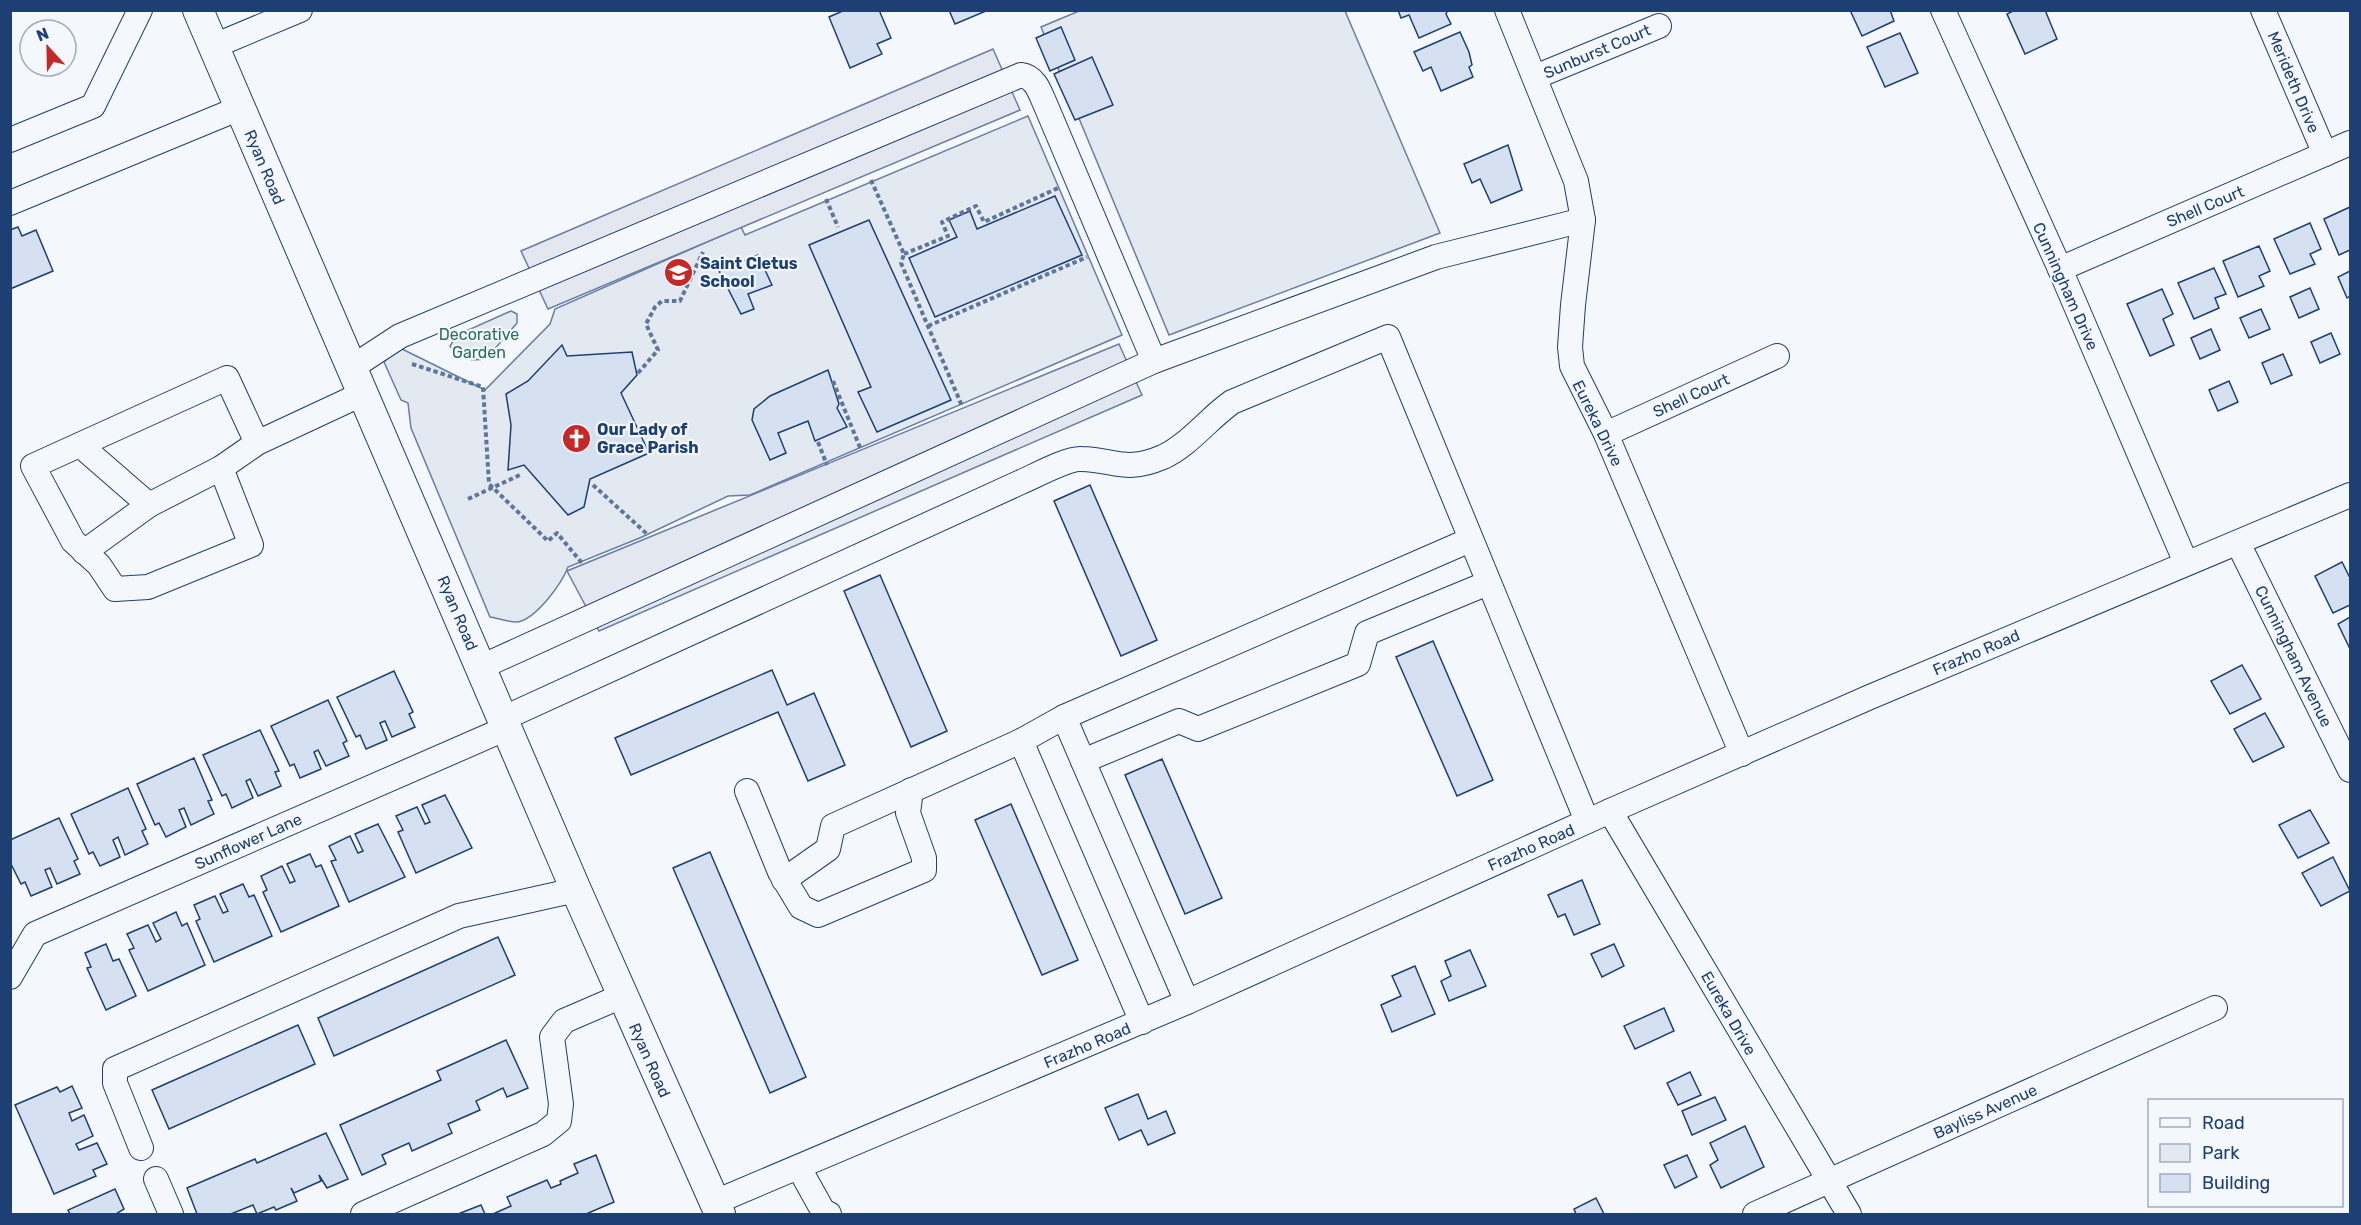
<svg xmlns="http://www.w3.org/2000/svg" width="2361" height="1225" font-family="Rubik,sans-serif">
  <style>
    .green { fill: #e3e9f0; stroke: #687fa3; stroke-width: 1.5 }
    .parking { fill: #e3e8f0; stroke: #687fa3; stroke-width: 1.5 }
    .building { fill: #d5e0f0; stroke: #1d3f73; stroke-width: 1.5 }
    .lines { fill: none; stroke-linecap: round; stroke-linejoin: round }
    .minor-casing { stroke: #1d3f73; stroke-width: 26 }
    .major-casing { stroke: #1d3f73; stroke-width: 32 }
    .path { stroke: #5e769c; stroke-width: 4; stroke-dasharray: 4.5 3; stroke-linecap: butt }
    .minor { stroke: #f4f7fb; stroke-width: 24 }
    .major { stroke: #f4f7fb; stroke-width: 30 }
    .labels { text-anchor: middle; stroke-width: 4.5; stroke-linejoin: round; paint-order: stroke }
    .street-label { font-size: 16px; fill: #1d3f73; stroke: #f4f7fb }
    .poi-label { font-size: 16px; font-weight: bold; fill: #1d3f73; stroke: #f4f7fb; text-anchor: start }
    .park-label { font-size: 16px; fill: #2c6c60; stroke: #f4f7fb }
  </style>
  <rect width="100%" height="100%" fill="#f4f7fb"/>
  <!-- green -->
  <g class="green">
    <polygon points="1079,11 1345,11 1440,233 1169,335 1041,27"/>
    <path d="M 1028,116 L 1122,335 L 750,495 L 728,496 L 642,537 L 568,567 C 562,583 537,618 518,622 C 511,623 498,618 490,617 L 411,428 L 408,403 L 401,400 L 384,362 L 398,347 L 485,390 L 550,324 L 555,309 L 741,227 L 745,235 Z"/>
    <path d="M 511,311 L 517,314 L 517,323 L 487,358 C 473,362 458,360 450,346 L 457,335 Z"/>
  </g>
  <!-- parking -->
  <g class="parking">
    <polygon points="993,49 1020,110 548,309 521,251"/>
    <polygon points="1119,344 1142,395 599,631 567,571"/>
  </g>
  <!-- building -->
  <g class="building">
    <polygon points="845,10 879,10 891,38 877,44 882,54 850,68 829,17"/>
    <polygon points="949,10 986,10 986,11 955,24"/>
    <polygon points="1398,10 1448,10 1446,14 1451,24 1419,38 1409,15 1401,18"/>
    <polygon points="1850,10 1890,10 1894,21 1862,36"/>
    <polygon points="2015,10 2045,10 2057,39 2025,54 2007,14"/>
    <polygon points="1061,27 1075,60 1050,71 1036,38"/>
    <polygon points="1460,32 1469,52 1472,65 1469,67 1473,77 1441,91 1431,67 1423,71 1414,52"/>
    <polygon points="1900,33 1918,73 1885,87 1867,47"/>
    <polygon points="1092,57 1113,105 1075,120 1054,74"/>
    <polygon points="1508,145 1522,190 1491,203 1480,179 1472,183 1464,164"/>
    <polygon points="1055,196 1082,255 935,317 909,258 957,237 949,220 970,211 977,229"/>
    <polygon points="2350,207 2350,250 2339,255 2324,219"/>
    <polygon points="869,220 951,400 877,432 858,392 871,387 809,245"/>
    <polygon points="2310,223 2321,249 2310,254 2315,264 2290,274 2274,239"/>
    <polygon points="18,227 22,236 36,230 53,271 10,289 10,230"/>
    <polygon points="2259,246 2270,271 2259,276 2264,286 2238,297 2223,261"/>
    <polygon points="758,255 772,285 748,294 754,309 741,314 719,271"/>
    <polygon points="2214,268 2226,294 2215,298 2219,308 2194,319 2178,283"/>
    <polygon points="2350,271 2350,296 2347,298 2338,277"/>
    <polygon points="2310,288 2319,309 2299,318 2290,297"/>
    <polygon points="2162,289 2173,314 2163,319 2174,345 2150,356 2127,304"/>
    <polygon points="2261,309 2270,329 2249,338 2240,318"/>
    <polygon points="2211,329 2220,350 2200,359 2191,338"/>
    <polygon points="2331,333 2340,354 2320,363 2311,342"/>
    <polygon points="562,345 567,356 632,352 637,375 621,393 649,453 590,479 584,507 568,515 524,465 508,470 511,425 506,394 528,381"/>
    <polygon points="2283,354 2292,375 2271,384 2262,363"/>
    <polygon points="828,370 839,404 837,408 847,427 815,441 808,421 778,433 786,453 770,460 752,420 754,409 770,396"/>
    <polygon points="2229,381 2238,402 2218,411 2209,390"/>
    <polygon points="1090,485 1157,640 1121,656 1054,501"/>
    <polygon points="2342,562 2350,578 2350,605 2333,613 2315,576"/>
    <polygon points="880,575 947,731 911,747 844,591"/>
    <polygon points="2350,617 2350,649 2338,624"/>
    <polygon points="1433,641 1493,780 1457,796 1396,657"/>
    <polygon points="2242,665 2261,699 2230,714 2211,681"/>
    <polygon points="772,670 787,705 814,693 845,765 808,781 778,712 631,775 615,738"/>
    <polygon points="394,671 413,712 409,714 415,727 392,737 385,721 380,723 387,740 366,749 360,735 356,737 337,697"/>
    <polygon points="328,700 347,741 343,743 349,756 326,766 318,750 314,752 321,769 300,778 294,764 290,766 271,726"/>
    <polygon points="2265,713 2284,747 2253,762 2234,729"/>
    <polygon points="260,730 279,771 275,772 281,786 258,796 250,779 246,781 253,798 232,808 226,794 222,796 203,755"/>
    <polygon points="194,758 212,800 208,801 214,814 191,825 184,808 179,810 186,827 166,837 159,823 155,825 137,784"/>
    <polygon points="1162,759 1222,898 1185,914 1125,775"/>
    <polygon points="128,788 146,829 142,831 148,844 125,855 118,837 113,840 120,857 100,866 93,852 89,854 71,814"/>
    <polygon points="445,795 472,848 416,873 398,832 403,830 396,816 417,807 425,824 430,822 422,805"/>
    <polygon points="1011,804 1078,960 1042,975 975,820"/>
    <polygon points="2310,810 2329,843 2298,858 2279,825"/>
    <polygon points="59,818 78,859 74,861 80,874 57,884 50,868 45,870 52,887 31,896 25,882 21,884 10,862 10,840"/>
    <polygon points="378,824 405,877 349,902 331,861 336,860 329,846 350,836 358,853 363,851 355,834"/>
    <polygon points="710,852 806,1077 770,1093 673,868"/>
    <polygon points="310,854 316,867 321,865 339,906 281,932 263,892 267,890 261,876 282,866 290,883 295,881 287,864"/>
    <polygon points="2333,857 2350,891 2321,906 2302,873"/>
    <polygon points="1582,880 1600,924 1574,935 1565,914 1558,917 1548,895"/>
    <polygon points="243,884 249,897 254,895 272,936 214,962 196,921 200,919 194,905 215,896 223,913 228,911 220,894"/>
    <polygon points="176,912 182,926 187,923 205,965 148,991 129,950 134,948 127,934 148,925 156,942 161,939 153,923"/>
    <polygon points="498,937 515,975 334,1056 318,1018"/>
    <polygon points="106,944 113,961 119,959 136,996 106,1010 87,968 91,967 85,953"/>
    <polygon points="1614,944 1624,966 1602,977 1591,954"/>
    <polygon points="1470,950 1486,986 1449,1001 1441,981 1451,976 1445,961"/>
    <polygon points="1415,966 1435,1014 1392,1032 1381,1005 1401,996 1392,976"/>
    <polygon points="1664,1008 1674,1031 1635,1049 1624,1026"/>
    <polygon points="298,1025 315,1064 169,1129 152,1090"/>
    <polygon points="506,1040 528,1088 507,1097 503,1088 476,1101 480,1110 448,1124 452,1133 412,1151 409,1143 382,1155 386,1164 362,1175 340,1125 441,1080 437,1071"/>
    <polygon points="1690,1072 1701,1095 1678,1105 1667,1083"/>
    <polygon points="72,1086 82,1108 69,1113 72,1121 84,1115 93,1136 76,1144 79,1150 97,1143 107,1164 93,1170 96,1176 54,1194 15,1105 57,1087 60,1092"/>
    <polygon points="1138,1094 1148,1119 1166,1111 1175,1133 1148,1145 1141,1130 1119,1140 1105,1108"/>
    <polygon points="1715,1097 1726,1120 1692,1135 1682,1111"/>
    <polygon points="1745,1126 1764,1167 1721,1188 1710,1165 1718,1160 1710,1143"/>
    <polygon points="326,1133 348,1179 327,1188 319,1175 321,1181 294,1193 291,1188 297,1201 276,1210 274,1207 257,1214 253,1205 231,1214 197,1214 187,1188 255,1159 257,1163"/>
    <polygon points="596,1155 614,1202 586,1214 493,1214 511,1206 507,1197 547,1180 551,1188 561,1184 560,1181 578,1173 574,1164"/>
    <polygon points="1687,1155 1697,1177 1675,1188 1664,1165"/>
    <polygon points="115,1189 124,1209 116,1214 70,1214 68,1210"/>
    <polygon points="1596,1198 1604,1214 1576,1214 1574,1209"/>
    <polygon points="481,1205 485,1214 458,1214"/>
  </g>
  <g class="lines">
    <defs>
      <g id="minor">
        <polyline points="1507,10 1576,181 1583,220 1573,305 1570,347 1572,366 1606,434 1742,754"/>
        <polyline points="1943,10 2060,269 2186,563"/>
        <polyline points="2263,10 2325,154"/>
        <polyline points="214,46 300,10"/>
        <polyline points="1535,77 1659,26"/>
        <polyline points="10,140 93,106 140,10"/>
        <polyline points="10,203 240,108"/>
        <polyline points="2060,269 2350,143"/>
        <path d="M 351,368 L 400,336 L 1021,75 C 1036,77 1040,93 1046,106 L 1154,361"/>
        <polyline points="1606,434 1777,356"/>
        <polyline points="257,443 221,468 251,545 148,587 115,589 99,565 73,541 33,466 227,378 257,443 362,394"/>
        <polyline points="80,445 149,505"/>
        <polyline points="2238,543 2350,770"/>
        <polyline points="84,552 149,505 221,468"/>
        <polyline points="481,667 1154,361 1436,257 1583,220"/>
        <path d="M 502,719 L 1021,482 C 1035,476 1068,458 1081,459 C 1117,460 1125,473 1163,457 C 1189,445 1209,418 1232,402 L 1388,337 L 1587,821"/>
        <polyline points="1021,741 1064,717"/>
        <polyline points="1083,761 1179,721 1198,729 1358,664 1367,633 1488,583"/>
        <polyline points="747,791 780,872 801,907 818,915 924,870 924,858 908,813 911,790"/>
        <polyline points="1610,811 1849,1214"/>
        <polyline points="784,880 828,849 833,826 1021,741 1142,1022"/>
        <polyline points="10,977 35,934 507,728"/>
        <polyline points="1187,1002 1064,717 1470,540"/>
        <polyline points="141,1148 115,1083 115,1069 459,916 576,890"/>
        <polyline points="799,1168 823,1211 829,1214"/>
        <polyline points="156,1179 171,1214"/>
        <polyline points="713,1203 1187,1002 1610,811 1870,697 2350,495"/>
        <polyline points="363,1214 543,1134 559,1121 561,1104 552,1037 564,1021 622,996"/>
        <polyline points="1755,1214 2215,1008"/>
      </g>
      <polyline id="major" points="198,10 576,890 720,1214"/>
    </defs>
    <!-- minor casing -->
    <use href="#minor" class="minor-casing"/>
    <!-- major casing -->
    <use href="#major" class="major-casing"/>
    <!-- path -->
    <g class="path">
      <polyline points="871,180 904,254 901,263 962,406"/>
      <polyline points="826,199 838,227"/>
      <polyline points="904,254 948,236 942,222 976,206 984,222 1058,188"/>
      <polyline points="928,326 1087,257"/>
      <polyline points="412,364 483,387 489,484 548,541 557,533 582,563"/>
      <polyline points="638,373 658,350 646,324 655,307 662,301 680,301 703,252"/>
      <polyline points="833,381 861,450"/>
      <polyline points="818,442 827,465"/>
      <polyline points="593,485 647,534"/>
      <polyline points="468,499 522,474"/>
    </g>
    <!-- minor -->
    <use href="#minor" class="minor"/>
    <!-- major -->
    <use href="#major" class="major"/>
  </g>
  <!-- icons -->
  <defs>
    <symbol id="school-disc" viewBox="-11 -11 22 22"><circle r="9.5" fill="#c62828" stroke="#f4f7fb"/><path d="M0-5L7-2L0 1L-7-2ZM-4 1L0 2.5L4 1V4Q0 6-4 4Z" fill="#fff"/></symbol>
    <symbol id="church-disc" viewBox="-11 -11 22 22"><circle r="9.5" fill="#c62828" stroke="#f4f7fb"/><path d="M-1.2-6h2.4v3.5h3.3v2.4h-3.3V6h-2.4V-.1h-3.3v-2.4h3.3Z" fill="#fff"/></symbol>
  </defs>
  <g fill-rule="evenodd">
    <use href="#school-disc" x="662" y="256" width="33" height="33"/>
    <use href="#church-disc" x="560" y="422" width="33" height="33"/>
  </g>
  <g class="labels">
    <!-- street labels -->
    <g class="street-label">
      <text transform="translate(1597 51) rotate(-23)" y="6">Sunburst Court</text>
      <text transform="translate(2294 82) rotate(67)" y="6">Merideth Drive</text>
      <text transform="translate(265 167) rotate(67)" y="6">Ryan Road</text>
      <text transform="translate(2205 206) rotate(-23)" y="6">Shell Court</text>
      <text transform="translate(2066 286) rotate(66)" y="6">Cunningham Drive</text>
      <text transform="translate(1691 395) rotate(-25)" y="6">Shell Court</text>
      <text transform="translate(1598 423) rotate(64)" y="6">Eureka Drive</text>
      <text transform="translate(458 613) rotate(67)" y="6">Ryan Road</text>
      <text transform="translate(1976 652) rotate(-23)" y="6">Frazho Road</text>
      <text transform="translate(2294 656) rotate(64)" y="6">Cunningham Avenue</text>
      <text transform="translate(248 841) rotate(-24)" y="6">Sunflower Lane</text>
      <text transform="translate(1531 847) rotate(-24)" y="6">Frazho Road</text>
      <text transform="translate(1729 1013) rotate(60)" y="6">Eureka Drive</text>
      <text transform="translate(1087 1045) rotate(-23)" y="6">Frazho Road</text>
      <text transform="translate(650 1060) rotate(66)" y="6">Ryan Road</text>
      <text transform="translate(1985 1111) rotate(-24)" y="6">Bayliss Avenue</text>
    </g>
    <!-- poi labels -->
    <g class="poi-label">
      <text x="700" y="269">Saint Cletus<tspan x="700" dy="18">School</tspan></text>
      <text x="597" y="435">Our Lady of<tspan x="597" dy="18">Grace Parish</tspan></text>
    </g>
    <!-- park labels -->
    <g class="park-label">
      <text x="479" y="340">Decorative<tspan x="479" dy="18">Garden</tspan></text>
    </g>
  </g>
  <!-- border -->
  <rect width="2361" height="1225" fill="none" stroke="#1d3f73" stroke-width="24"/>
  <!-- legend -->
  <rect x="2148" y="1099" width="195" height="108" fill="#f4f7fb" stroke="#9eadc5" stroke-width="1.5"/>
  <rect x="2160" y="1118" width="30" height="9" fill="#f4f7fb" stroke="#9eadc5" stroke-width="1.5"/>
  <text x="2202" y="1129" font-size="18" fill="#1d3f73">Road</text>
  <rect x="2160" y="1144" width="30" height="18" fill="#e3e9f0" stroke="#9eadc5" stroke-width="1.5"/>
  <text x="2202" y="1159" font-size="18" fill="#1d3f73">Park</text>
  <rect x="2160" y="1174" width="30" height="18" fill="#d5e0f0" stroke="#9eadc5" stroke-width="1.5"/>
  <text x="2202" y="1189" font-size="18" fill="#1d3f73">Building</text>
  <!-- north arrow -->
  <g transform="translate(48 48) rotate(338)"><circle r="28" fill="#f4f7fb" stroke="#9eadc5" stroke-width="1.5"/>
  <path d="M0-4.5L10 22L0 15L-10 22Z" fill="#c62828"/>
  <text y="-9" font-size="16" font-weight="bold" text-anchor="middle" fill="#1d3f73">N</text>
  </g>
</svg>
